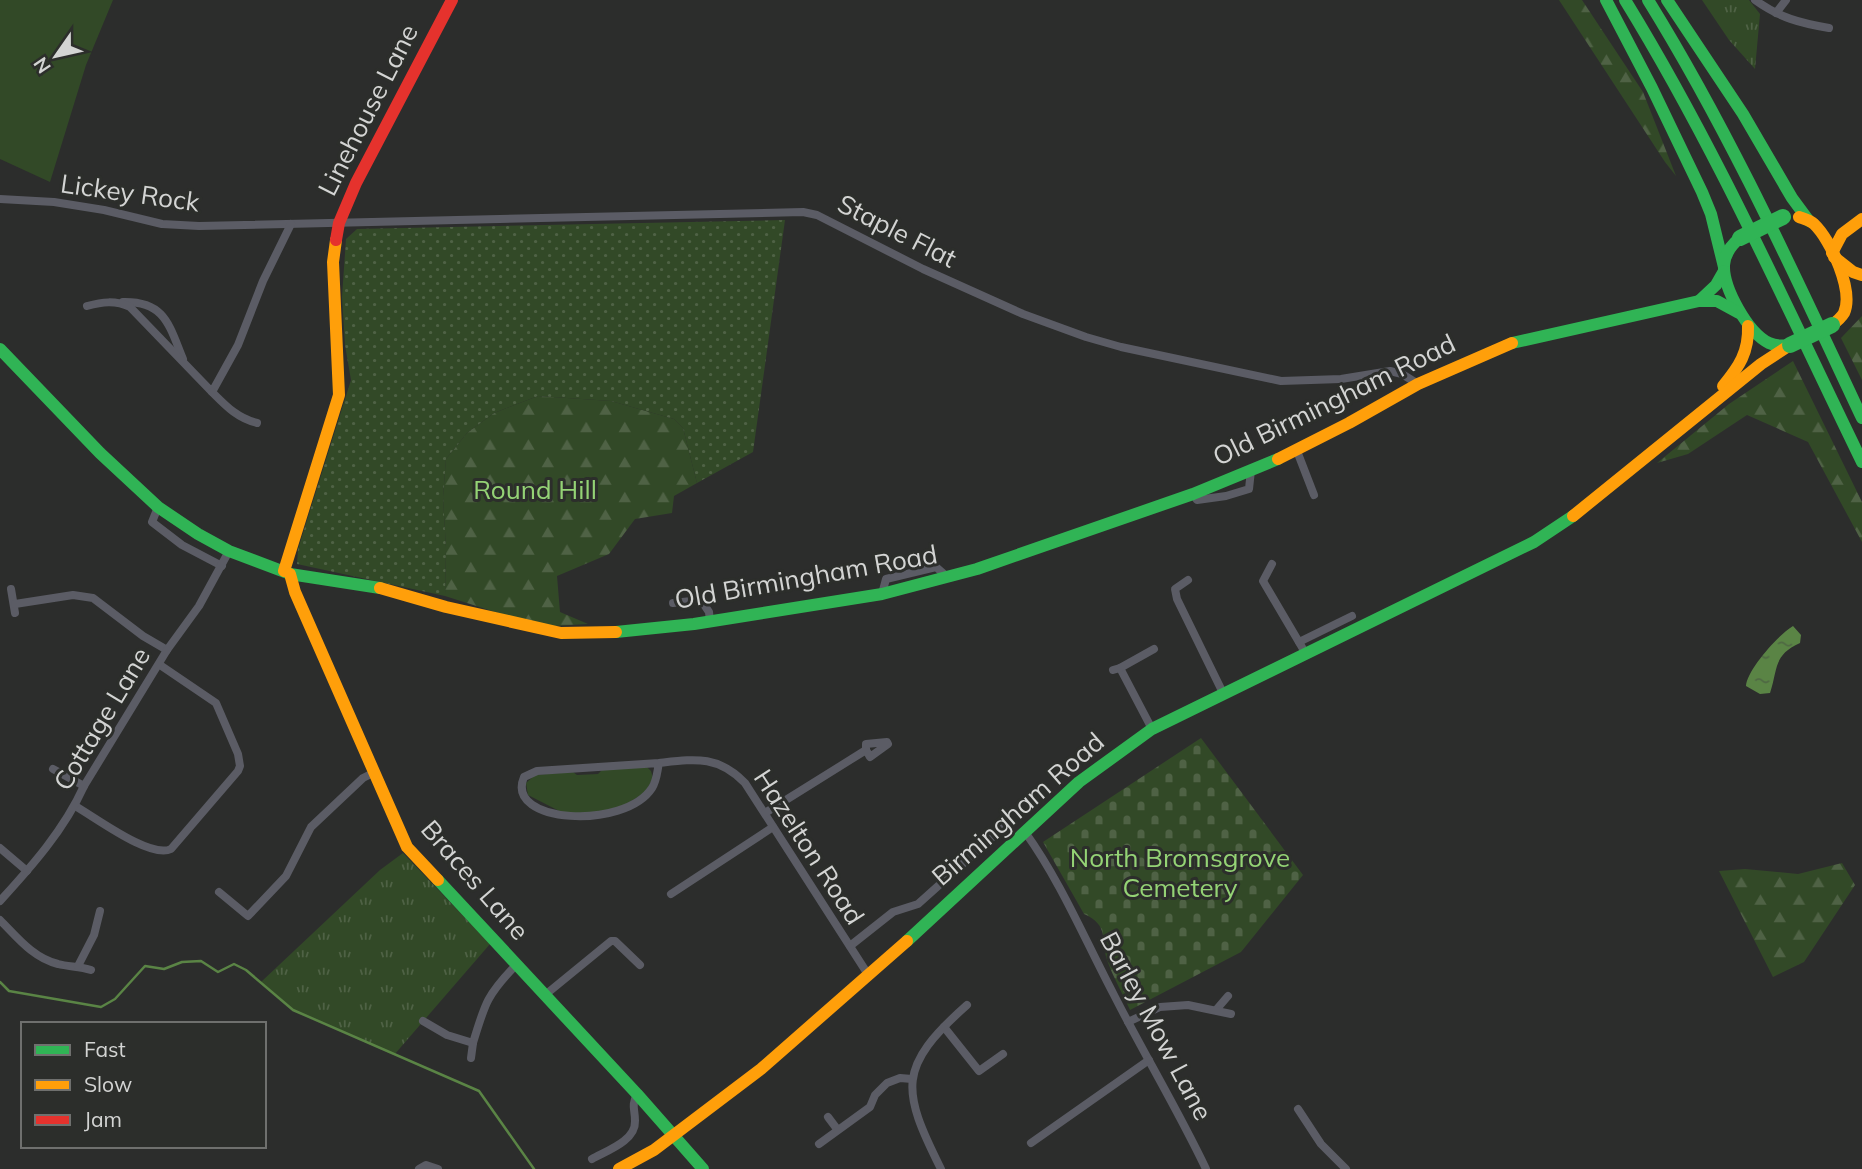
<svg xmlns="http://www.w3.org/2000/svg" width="1862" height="1169" font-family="Mulish,sans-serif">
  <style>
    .grass { fill: #324927 }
    .forest { fill: url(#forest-firs) }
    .cemetery { fill: url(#cemetery-stones) }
    .park { fill: url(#park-tufts) }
    .garden { fill: url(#garden-dots) }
    .water { fill: url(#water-ripples) }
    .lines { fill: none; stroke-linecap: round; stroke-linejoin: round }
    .stream { stroke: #5a8445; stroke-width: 2.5 }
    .street { stroke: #5b5c65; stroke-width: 8 }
    .fast { stroke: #30b455; stroke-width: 12 }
    .slow { stroke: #ff9f0a; stroke-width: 12 }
    .jam { stroke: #e5322d; stroke-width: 12 }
    .fast-bridge { stroke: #30b455; stroke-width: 16 }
    .labels { text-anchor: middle; stroke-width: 6; stroke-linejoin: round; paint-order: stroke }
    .street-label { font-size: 26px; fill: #d3d4d3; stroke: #2c2e2b }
    .park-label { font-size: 26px; fill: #94d375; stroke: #2c2e2b }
  </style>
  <defs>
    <pattern id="forest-firs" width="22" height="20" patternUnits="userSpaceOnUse" patternTransform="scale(1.75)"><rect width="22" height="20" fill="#324927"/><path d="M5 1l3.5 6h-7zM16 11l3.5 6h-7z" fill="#4f6245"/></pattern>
    <pattern id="cemetery-stones" width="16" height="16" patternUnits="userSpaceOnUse" patternTransform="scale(1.75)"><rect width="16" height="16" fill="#324927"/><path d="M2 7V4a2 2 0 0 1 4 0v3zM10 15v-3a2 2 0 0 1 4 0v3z" fill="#4f6245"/></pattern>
    <pattern id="park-tufts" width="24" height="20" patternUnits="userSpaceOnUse" patternTransform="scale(1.75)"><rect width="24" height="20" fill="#324927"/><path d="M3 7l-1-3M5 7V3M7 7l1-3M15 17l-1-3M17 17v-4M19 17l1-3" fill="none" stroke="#4f6245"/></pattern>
    <pattern id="garden-dots" width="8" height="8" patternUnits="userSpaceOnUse" patternTransform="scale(1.75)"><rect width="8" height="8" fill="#324927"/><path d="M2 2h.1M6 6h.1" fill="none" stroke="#4f6245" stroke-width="1.8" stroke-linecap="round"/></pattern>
    <pattern id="water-ripples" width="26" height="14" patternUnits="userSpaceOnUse" patternTransform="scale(1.75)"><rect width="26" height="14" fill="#5a8445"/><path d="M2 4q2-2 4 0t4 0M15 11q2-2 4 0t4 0" fill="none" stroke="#4f6943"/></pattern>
  </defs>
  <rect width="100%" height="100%" fill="#2c2d2c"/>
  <!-- grass -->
  <g class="grass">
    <polygon points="0,0 113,0 86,65 50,182 0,159"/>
    <polygon points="646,766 651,771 653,778 645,793 619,808 574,816 565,814 528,795 526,783 535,775 573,772 577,775 598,774 602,770"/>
  </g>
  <!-- forest -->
  <g class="forest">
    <polygon points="1559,0 1582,0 1643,92 1676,176 1665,162"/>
    <polygon points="1862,316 1862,380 1841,338"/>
    <polygon points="1793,361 1862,502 1862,542 1808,442 1747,415 1688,454 1657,463 1729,404"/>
    <polygon points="538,396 611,401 674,419 683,428 697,483 674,496 672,513 635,519 609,554 557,576 560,612 588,624 553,626 514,618 445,596 446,548 443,497 446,459 467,433 494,413"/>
    <polygon points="1842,863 1855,885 1804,962 1773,977 1719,871 1745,869 1798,874"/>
  </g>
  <!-- cemetery -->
  <path class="cemetery" d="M 1201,738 L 1303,875 L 1241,952 L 1130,1010 C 1123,994 1113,977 1107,960 C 1101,939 1109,925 1084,914 L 1043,842 Z"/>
  <!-- park -->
  <g class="park">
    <polygon points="1702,0 1749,0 1760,14 1755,69 1729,40"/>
    <polygon points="403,853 490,944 394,1055 293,1010 261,982 380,870"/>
  </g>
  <!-- garden -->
  <polygon class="garden" points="785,220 753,452 697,483 683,428 674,419 611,401 538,396 494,413 467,433 446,459 443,497 446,548 445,596 297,564 298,549 351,380 345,345 342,297 346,239 357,229"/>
  <!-- water -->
  <path class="water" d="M 1793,626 L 1801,635 L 1800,643 C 1773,655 1778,669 1770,693 L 1760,694 L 1746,686 C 1747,670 1778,635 1793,626 Z"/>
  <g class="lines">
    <!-- stream -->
    <polyline class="stream" points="0,982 9,991 101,1007 115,999 145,966 164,969 182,962 201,961 218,972 234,964 246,970 293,1010 479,1091 534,1169"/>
    <!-- street -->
    <g class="street">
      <path d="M 1755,0 C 1780,18 1800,23 1829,28"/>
      <polyline points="1776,13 1786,0"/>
      <polyline points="0,199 54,202 104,210 162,224 199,226 803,212 817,215 923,269 1023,314 1086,337 1121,347 1281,381 1341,379 1390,371 1402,374 1418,384"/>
      <path d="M 123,302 C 165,301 169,325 183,359"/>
      <path d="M 87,306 C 102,302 115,300 130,307 L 212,392 L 238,345 L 263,281 L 291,224"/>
      <path d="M 212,392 C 226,406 237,418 257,423"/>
      <polyline points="1297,451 1314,495"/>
      <polyline points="1193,494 1197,500 1226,496 1249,489 1251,470"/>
      <polyline points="158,507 152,522 182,545 222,566"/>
      <polyline points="1272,564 1263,581 1306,654"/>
      <polyline points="1188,580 1175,589 1177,599 1224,695"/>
      <polyline points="11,589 15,613"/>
      <polyline points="882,594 886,579 936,567 944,574 944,579"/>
      <polyline points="673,603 701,600 709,612 710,621"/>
      <polyline points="15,604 73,595 93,598 143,636 167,650"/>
      <polyline points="1299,642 1352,616"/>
      <polyline points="1120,668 1152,729"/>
      <polyline points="1113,670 1120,668 1154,649"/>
      <path d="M 659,763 L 537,771 L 524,777 C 504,824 625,830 652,788 C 657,780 657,772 659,763 C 695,759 718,755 745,783 L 869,976"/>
      <polyline points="53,769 84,786"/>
      <path d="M 75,806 C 95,817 150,859 171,849 L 238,771 L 240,766 L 238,754 L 216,703 L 160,665"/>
      <polyline points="765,813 866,750 866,744 887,742 888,744 870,757 866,750"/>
      <path d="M 1025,832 C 1061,882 1085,940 1114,995 C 1144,1054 1178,1110 1206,1169"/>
      <polyline points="0,848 27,871"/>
      <polyline points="219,892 248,916 286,876 311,827 363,778 375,772"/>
      <polyline points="671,894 773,827"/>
      <path d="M 0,901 C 32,866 64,830 84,786 L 167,650 L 199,606 L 229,551"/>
      <path d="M 0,920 C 17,937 33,958 58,964 C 69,967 80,966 91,970"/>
      <polyline points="850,946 893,912 918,904 1005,826"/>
      <polyline points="78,966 94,935 100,911"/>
      <polyline points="545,995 611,941 615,941 640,965"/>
      <polyline points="1216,1010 1228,996"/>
      <path d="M 423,1021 L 447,1035 L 473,1043 C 485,1003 487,995 516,965"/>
      <polyline points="1128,1022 1160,1007 1188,1005 1231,1014"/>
      <polyline points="944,1027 979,1071 1003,1054"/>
      <polyline points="471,1058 473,1043"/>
      <polyline points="1298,1109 1321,1144 1346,1169"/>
      <polyline points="828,1117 837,1129"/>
      <polyline points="1031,1143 1149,1060"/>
      <polyline points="819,1144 870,1107 875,1095 887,1083 900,1078 912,1079"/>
      <path d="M 592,1159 C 606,1151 636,1141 635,1121 C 635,1108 631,1107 637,1094"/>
      <polyline points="419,1169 426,1165 438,1169"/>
      <path d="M 941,1169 C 901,1089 897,1067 967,1005"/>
    </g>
    <!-- fast -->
    <g class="fast">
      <polyline points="1606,0 1652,88 1702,192 1711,214 1724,267"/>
      <path d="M 1625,0 C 1716,148 1786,306 1862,462"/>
      <path d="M 1648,0 C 1731,134 1795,276 1862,418"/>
      <polyline points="1667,0 1743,114 1792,198 1809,221"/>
      <path d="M 1740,238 C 1731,245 1725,254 1724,265 C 1723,288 1748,333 1769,343 C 1775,346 1783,346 1790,345"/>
      <polyline points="1699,301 1716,285 1724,271"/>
      <polyline points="1512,343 1699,301 1717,301 1739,313"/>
      <polyline points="0,349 100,453 158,507 198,534 229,551 290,574 380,588"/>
      <polyline points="616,632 694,624 882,594 977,569 1193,494 1278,459"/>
      <polyline points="438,880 637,1094 703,1169"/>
      <polyline points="907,941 1079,782 1152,729 1534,542 1573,516"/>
    </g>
    <!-- slow -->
    <g class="slow">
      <path d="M 1799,217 C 1805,219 1810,220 1814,224 C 1831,240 1854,291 1844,313 C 1841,318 1836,322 1832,325"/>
      <polyline points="1832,253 1842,234 1862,219"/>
      <polyline points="1834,257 1853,272 1862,275"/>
      <path d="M 1723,386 C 1739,367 1749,352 1748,326"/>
      <polyline points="1278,459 1349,423 1418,384 1512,343"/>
      <polyline points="1573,516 1761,364 1790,345"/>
      <polyline points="284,571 339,395 333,262 336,240"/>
      <polyline points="290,574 295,592 407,847 438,880"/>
      <polyline points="380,588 446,607 561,633 616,632"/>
      <polyline points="619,1169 654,1150 761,1069 907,941"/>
    </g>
    <!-- jam -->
    <polyline class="jam" points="336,240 339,223 356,183 452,0"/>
    <!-- fast-bridge -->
    <g class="fast-bridge">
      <polyline points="1740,238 1783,217"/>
      <polyline points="1790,345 1832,325"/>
    </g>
  </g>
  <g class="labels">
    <!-- street labels -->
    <g class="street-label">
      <text transform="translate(368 110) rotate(-63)" y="9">Linehouse Lane</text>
      <text transform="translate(130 193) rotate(8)" y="9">Lickey Rock</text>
      <text transform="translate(897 231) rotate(27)" y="9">Staple Flat</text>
      <text transform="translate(1334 400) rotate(-26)" y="9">Old Birmingham Road</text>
      <text transform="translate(806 577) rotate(-10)" y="9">Old Birmingham Road</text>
      <text transform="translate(102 719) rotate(-59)" y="9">Cottage Lane</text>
      <text transform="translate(1018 809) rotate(-41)" y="9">Birmingham Road</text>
      <text transform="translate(809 847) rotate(57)" y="9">Hazelton Road</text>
      <text transform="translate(475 880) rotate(49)" y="9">Braces Lane</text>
      <text transform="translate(1156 1026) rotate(62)" y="9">Barley Mow Lane</text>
    </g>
    <!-- park labels -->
    <g class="park-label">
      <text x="535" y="499">Round Hill</text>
      <text x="1180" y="867">North Bromsgrove<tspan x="1180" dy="30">Cemetery</tspan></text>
    </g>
  </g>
  <!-- legend -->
  <rect x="21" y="1022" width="245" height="126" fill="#2c2e2b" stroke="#6f706e" stroke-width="2"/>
  <rect x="35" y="1045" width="35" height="10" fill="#30b455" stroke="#6f706e" stroke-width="2"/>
  <text x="84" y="1057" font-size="21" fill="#d3d4d3">Fast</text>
  <rect x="35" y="1080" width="35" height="10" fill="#ff9f0a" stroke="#6f706e" stroke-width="2"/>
  <text x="84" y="1092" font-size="21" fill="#d3d4d3">Slow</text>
  <rect x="35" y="1115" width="35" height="10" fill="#e5322d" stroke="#6f706e" stroke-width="2"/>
  <text x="84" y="1127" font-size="21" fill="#d3d4d3">Jam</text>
  <!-- north arrow -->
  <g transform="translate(56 56) rotate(236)" stroke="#2c2e2b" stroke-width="5" paint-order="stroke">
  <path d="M0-5L12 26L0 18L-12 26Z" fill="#d3d4d3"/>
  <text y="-10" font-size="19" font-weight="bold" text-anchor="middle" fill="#d3d4d3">N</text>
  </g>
</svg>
